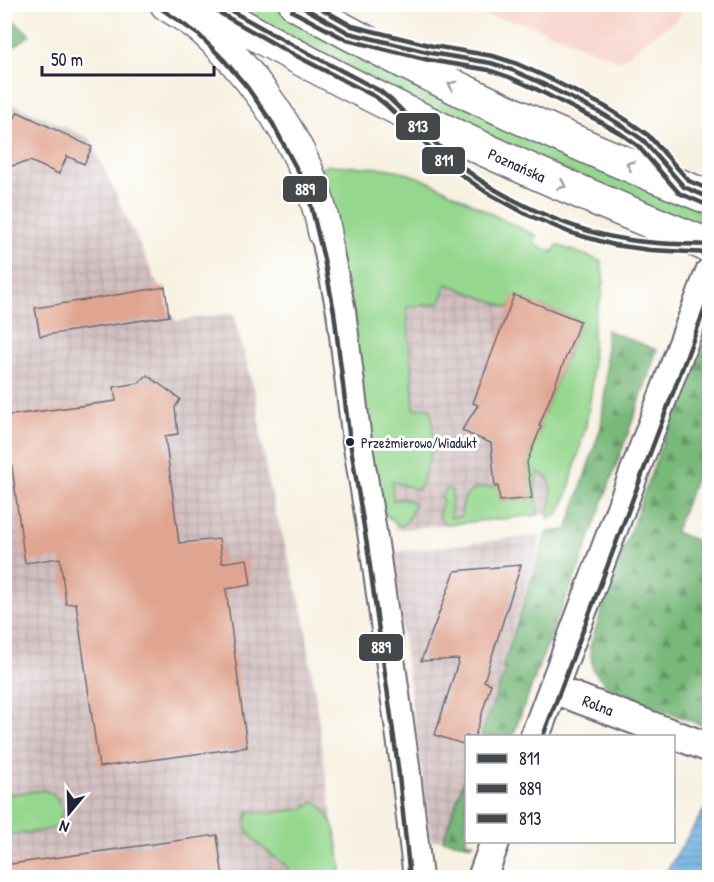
<svg xmlns="http://www.w3.org/2000/svg" width="714" height="882" font-family="'Patrick Hand',sans-serif">
  <style>
    .built { fill: #f7d1c8 }
    .industrial { fill: url(#industrial-grid) }
    .grass { fill: #95d78e; stroke: #5c7c64; stroke-width: 1.5 }
    .forest { fill: url(#forest-firs); stroke: #4d6d5a; stroke-width: 1.5 }
    .water { fill: url(#water-rules); stroke: #44668c; stroke-width: 1.5 }
    .building { fill: #e0a590 }
    .lines { fill: none; stroke-linecap: round; stroke-linejoin: round }
    .secondary-casing { stroke: #6d6a75; stroke-width: 32 }
    .primary-casing { stroke: #6d6a75; stroke-width: 36 }
    .secondary { stroke: #fff; stroke-width: 28 }
    .primary { stroke: #fff; stroke-width: 33 }
    .bus-1-casing { stroke: #fff; stroke-width: 9 }
    .bus-2-casing { stroke: #fff; stroke-width: 9 }
    .bus-3-casing { stroke: #fff; stroke-width: 9 }
    .bus-1 { stroke: #45484a; stroke-width: 4.5 }
    .bus-2 { stroke: #45484a; stroke-width: 4.5 }
    .bus-3 { stroke: #45484a; stroke-width: 4.5 }
    .oneway { stroke: #9c9ca7 }
    .bus-dot { fill: #22223b; stroke: #fff; stroke-width: 2 }
    .labels { text-anchor: middle; stroke-width: 6; stroke-linejoin: round; paint-order: stroke }
    .bus-label { font-size: 14px; fill: #22223b; stroke: #fff; text-anchor: start }
    .street-label { font-size: 16px; fill: #22223b; stroke: #fff }
    .line-badge { stroke: #fff; stroke-width: 2 }
    .badge-label { font-size: 16px; text-anchor: middle; font-weight: bold; fill: #fff }
  </style>
  <defs>
    <pattern id="industrial-grid" width="8" height="8" patternUnits="userSpaceOnUse" patternTransform="scale(1.5)"><rect width="8" height="8" fill="#d2bfc0"/><path d="M0 4h8M4 0v8" fill="none" stroke="#b4a4a6"/></pattern>
    <pattern id="forest-firs" width="22" height="20" patternUnits="userSpaceOnUse" patternTransform="scale(1.5)"><rect width="22" height="20" fill="#78b879"/><path d="M5 1l3.5 6h-7zM16 11l3.5 6h-7z" fill="#629564"/></pattern>
    <pattern id="water-rules" width="6" height="5" patternUnits="userSpaceOnUse" patternTransform="scale(1.5)"><rect width="6" height="5" fill="#67aadc"/><path d="M0 2.5h6" fill="none" stroke="#548ab4"/></pattern>
  </defs>
  <rect width="100%" height="100%" fill="#fff"/>
  <filter id="ink" filterUnits="userSpaceOnUse"><feTurbulence type="fractalNoise" baseFrequency=".0167" numOctaves="2"/><feDisplacementMap in="SourceGraphic" scale="12" xChannelSelector="R" yChannelSelector="G"/><feConvolveMatrix kernelMatrix="1 2 1 2 8 2 1 2 1" color-interpolation-filters="sRGB"/></filter>
  <filter id="wash" filterUnits="userSpaceOnUse"><feTurbulence type="fractalNoise" baseFrequency=".008" numOctaves="4" result="noise"/><feDisplacementMap in="SourceGraphic" scale="24" xChannelSelector="R" yChannelSelector="G"/><feGaussianBlur stdDeviation="1.35" result="paint"/><feColorMatrix in="noise" values="0 0 0 0 0 0 0 0 0 0 0 0 0 0 0 0 0 1.4 0 .05"/><feComposite in="paint" operator="in"/></filter>
  <g filter="url(#wash)">
    <rect width="100%" height="100%" fill="#f7f1e1"/>
    <!-- built -->
    <polygon class="built" points="446,5 684,5 679,17 619,61 528,24 454,9"/>
    <!-- industrial -->
    <g class="industrial">
      <polygon points="4,105 18,106 90,139 175,321 233,313 256,397 267,479 304,616 340,877 5,877"/>
      <polygon points="376,248 596,285 557,513 395,530"/>
      <polygon points="543,535 501,667 512,671 489,736 466,736 466,799 453,838 431,841 393,566 394,552"/>
    </g>
    <!-- grass -->
    <g class="grass">
      <polygon points="228,5 269,5 349,48 709,212 702,230 448,119"/>
      <path d="M 329,165 L 385,168 L 400,171 L 420,178 L 443,188 L 503,220 L 537,236 L 534,244 L 553,252 L 557,245 L 601,261 L 604,284 L 601,287 L 603,293 L 596,312 L 593,330 L 592,388 L 586,425 L 567,495 L 561,509 L 556,516 L 548,517 C 551,504 553,493 549,479 L 537,472 L 535,486 L 538,515 L 450,524 L 443,523 L 439,515 L 443,499 L 441,498 L 446,489 L 452,490 L 451,517 L 461,517 C 463,488 472,488 498,486 L 500,501 L 531,498 L 528,467 L 529,458 L 541,427 L 539,426 L 580,321 L 515,296 L 509,308 L 447,284 L 440,303 L 407,307 L 414,409 L 431,408 L 434,444 L 419,490 L 392,481 L 393,500 L 404,499 L 415,503 L 408,520 L 401,526 L 395,523 L 379,508 L 319,169 Z"/>
      <path d="M 44,790 C 49,792 55,795 59,801 C 65,810 61,825 51,829 C 40,832 20,833 8,835 L 5,833 L 5,795 Z"/>
      <path d="M 315,801 C 339,819 338,850 342,877 L 289,877 L 287,866 C 274,856 243,838 246,821 C 246,820 249,812 249,811 L 271,813 L 302,809 Z"/>
    </g>
    <!-- forest -->
    <g class="forest">
      <polygon points="5,13 30,35 5,53"/>
      <polygon points="606,330 657,350 639,403 575,578 556,621 513,736 481,736 505,671 502,668 547,532 567,530 601,427 606,382"/>
      <polygon points="709,332 709,443 675,532 709,546 709,728 610,689 593,670 590,647 603,607 685,380"/>
      <polygon points="466,774 466,842 474,842 472,845 443,840"/>
    </g>
    <!-- water -->
    <polygon class="water" points="704,810 709,812 709,877 663,877"/>
    <g id="blocks">
      <!-- building -->
      <g class="building">
        <polygon points="18,112 92,147 84,164 67,156 59,174 30,161 4,168 4,136"/>
        <polygon points="165,287 169,316 40,336 35,308"/>
        <polygon points="514,295 580,321 539,426 541,427 527,462 532,498 500,501 498,486 495,487 491,443 471,435 462,430 478,405 473,403"/>
        <polygon points="147,375 180,399 175,408 178,434 165,436 179,543 219,539 222,563 247,559 251,585 226,589 247,747 99,767 76,603 66,604 60,558 25,563 5,416 116,401 114,387 139,383"/>
        <polygon points="521,565 484,681 491,684 475,736 466,736 466,745 435,735 459,659 421,661 455,571"/>
        <polygon points="217,835 223,878 4,878 4,865"/>
      </g>
    </g>
  </g>
  <g filter="url(#ink)">
    <use href="#blocks" fill-opacity="0" stroke="#6d6a75" stroke-width="1.5"/>
    <g class="lines">
      <defs>
        <g id="secondary">
          <polyline points="325,233 341,311 357,441 374,544 405,766 418,878"/>
          <polyline points="553,689 710,748"/>
          <polyline points="535,736 710,272"/>
          <polyline points="482,878 495,842"/>
        </g>
        <g id="primary">
          <path d="M 167,4 C 180,12 194,20 205,30 C 246,67 286,121 307,172 C 315,192 321,212 325,233"/>
          <path d="M 203,4 C 365,99 536,176 710,246"/>
          <path d="M 296,4 C 429,79 568,142 710,198"/>
        </g>
      </defs>
      <!-- secondary casing -->
      <use href="#secondary" class="secondary-casing"/>
      <!-- primary casing -->
      <use href="#primary" class="primary-casing"/>
      <!-- secondary -->
      <use href="#secondary" class="secondary"/>
      <!-- primary -->
      <use href="#primary" class="primary"/>
      <defs>
        <g id="bus-1">
          <polyline points="204,4 285,50 376,97 386,105 450,167 486,192 528,215 571,233 614,245 650,250 710,253"/>
          <polyline points="297,4 349,33 431,53 491,63 512,70 539,82 601,113 624,127 643,140 684,187 710,198"/>
        </g>
        <g id="bus-2">
          <polyline points="163,10 199,35 223,59 247,87 273,124 286,149 299,173 310,201 324,259 334,312 350,442 367,545 398,767 410,878"/>
          <polyline points="292,11 347,40 429,60 489,70 509,77 536,89 597,120 620,133 638,146 679,193 707,205"/>
          <polyline points="543,736 710,295"/>
        </g>
        <g id="bus-3">
          <path d="M 219,4 L 289,43 L 380,91 L 391,100 C 412,120 432,141 454,160 C 493,195 567,229 618,238 C 648,244 679,244 710,245"/>
          <polyline points="313,4 352,26 433,46 493,56 515,63 542,75 604,106 628,121 648,135 689,181 710,190"/>
        </g>
      </defs>
      <!-- bus-1 casing -->
      <use href="#bus-1" class="bus-1-casing"/>
      <!-- bus-2 casing -->
      <use href="#bus-2" class="bus-2-casing"/>
      <!-- bus-3 casing -->
      <use href="#bus-3" class="bus-3-casing"/>
      <!-- bus-1 -->
      <use href="#bus-1" class="bus-1"/>
      <!-- bus-2 -->
      <use href="#bus-2" class="bus-2"/>
      <!-- bus-3 -->
      <use href="#bus-3" class="bus-3"/>
    </g>
    <!-- one-way arrows -->
    <defs><path id="oneway-chevron" d="M-2-3.5L2.5 0L-2 3.5" fill="none" stroke-width="1.6" stroke-linecap="round" stroke-linejoin="round" transform="scale(1.5)"/></defs>
    <g class="oneway">
      <use href="#oneway-chevron" transform="translate(452 85) rotate(-154)"/>
      <use href="#oneway-chevron" transform="translate(630 165) rotate(-157)"/>
      <use href="#oneway-chevron" transform="translate(562 185) rotate(24)"/>
    </g>
  </g>
  <!-- markers -->
  <circle class="bus-dot" cx="350" cy="442" r="5"/>
  <g class="labels">
    <!-- bus labels -->
    <g class="bus-label">
      <text x="361" y="448">Przeźmierowo/Wiadukt</text>
    </g>
    <!-- street labels -->
    <g class="street-label">
      <text transform="translate(517 165) rotate(24)" y="6">Poznańska</text>
      <text transform="translate(598 705) rotate(21)" y="6">Rolna</text>
    </g>
  </g>
  <g class="line-badge">
    <rect x="395" y="112" width="46" height="29" rx="6" fill="#45484a"/>
    <rect x="421" y="146" width="45" height="29" rx="6" fill="#45484a"/>
    <rect x="282" y="175" width="46" height="28" rx="6" fill="#45484a"/>
    <rect x="358" y="633" width="46" height="29" rx="6" fill="#45484a"/>
  </g>
  <g class="badge-label">
    <text x="418" y="132">813</text>
    <text x="444" y="166">811</text>
    <text x="305" y="195">889</text>
    <text x="381" y="653">889</text>
  </g>
  <!-- margin -->
  <rect width="714" height="882" fill="none" stroke="#fff" stroke-width="24"/>
  <!-- legend -->
  <rect x="465" y="735" width="210" height="108" fill="#ffffff" stroke="#a7a7b1" stroke-width="1.5"/>
  <rect x="477" y="754" width="30" height="9" fill="#45484a" stroke="#a7a7b1" stroke-width="1.5"/>
  <text x="519" y="765" font-size="18" fill="#22223b">811</text>
  <rect x="477" y="784" width="30" height="9" fill="#45484a" stroke="#a7a7b1" stroke-width="1.5"/>
  <text x="519" y="795" font-size="18" fill="#22223b">889</text>
  <rect x="477" y="814" width="30" height="9" fill="#45484a" stroke="#a7a7b1" stroke-width="1.5"/>
  <text x="519" y="825" font-size="18" fill="#22223b">813</text>
  <!-- north arrow -->
  <g transform="translate(69 813) rotate(199)" stroke="#ffffff" stroke-width="4.5" paint-order="stroke">
  <path d="M0-4.5L10 22L0 15L-10 22Z" fill="#22223b"/>
  <text y="-9" font-size="16" font-weight="bold" text-anchor="middle" fill="#22223b">N</text>
  </g>
  <!-- scale -->
  <path d="M42 66v9h172v-9" fill="none" stroke="#22223b" stroke-width="3"/>
  <text x="51" y="66" font-size="18" fill="#22223b" stroke="#ffffff" stroke-width="4.5" paint-order="stroke">50 m</text>
</svg>
